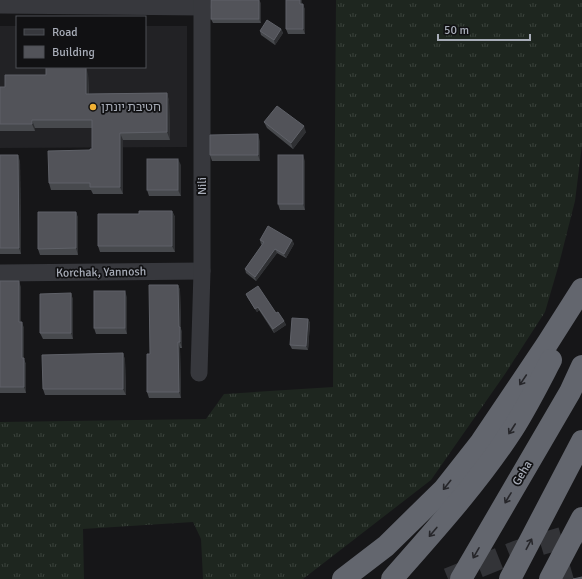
<svg xmlns="http://www.w3.org/2000/svg" width="582" height="579" font-family="Signika,'Noto Sans Hebrew',sans-serif">
  <style>
    .built { fill: #222225 }
    .grass { fill: url(#grass-tufts) }
    .lines { fill: none; stroke-linecap: round; stroke-linejoin: round }
    .highway-tunnel { stroke: #333438; stroke-width: 22; stroke-dasharray: 22 11; stroke-linecap: butt }
    .minor { stroke: #37383d; stroke-width: 17 }
    .highway { stroke: #63666e; stroke-width: 22 }
    .wall { fill: #47494d }
    .shaded-wall { fill: #2f3033 }
    .building { fill: #525359; stroke: #5f6168 }
    .oneway { stroke: #26262a }
    .poi-dot { fill: #f2b134; stroke: #111113; stroke-width: 1.5 }
    .labels { text-anchor: middle; stroke-width: 3.5; stroke-linejoin: round; paint-order: stroke }
    .poi-label { font-size: 12px; fill: #a8adb8; stroke: #111113; text-anchor: start }
    .street-label { font-size: 12px; fill: #a8adb8; stroke: #111113 }
  </style>
  <defs>
    <pattern id="grass-tufts" width="24" height="20" patternUnits="userSpaceOnUse"><rect width="24" height="20" fill="#1e261f"/><path d="M3 7l-1-3M5 7V3M7 7l1-3M15 17l-1-3M17 17v-4M19 17l1-3" fill="none" stroke="#3c433d"/></pattern>
  </defs>
  <rect width="100%" height="100%" fill="#161618"/>
  <!-- built -->
  <polygon class="built" points="0,26 17,26 17,67 145,67 145,26 187,26 187,147 0,148"/>
  <!-- grass -->
  <polygon class="grass" points="336,0 582,0 582,145 575,201 559,264 545,312 505,374 431,480 303,579 203,579 201,539 193,522 83,529 84,579 0,579 0,422 206,419 224,394 333,387"/>
  <g class="lines">
    <!-- highway-tunnel -->
    <g class="highway-tunnel">
      <polyline points="448,579 518,551 582,532"/>
      <polyline points="551,579 582,570"/>
    </g>
    <!-- minor -->
    <g class="minor">
      <polyline points="0,5 202,7"/>
      <polyline points="0,273 202,271"/>
      <polyline points="199,373 202,271 202,0"/>
    </g>
    <!-- highway -->
    <g class="highway">
      <polyline points="343,579 386,546 444,489 481,442 547,344 582,289"/>
      <path d="M 392,579 C 434,531 478,483 513,429 C 527,407 539,383 551,360"/>
      <polyline points="461,579 570,392 582,366"/>
      <polyline points="510,579 582,441"/>
      <polyline points="550,579 582,518"/>
    </g>
  </g>
  <!-- wall -->
  <g class="wall">
    <polygon points="286,0 302,0 302,4 303,4 305,10 305,34 288,34 286,29"/>
    <polygon points="261,3 261,23 213,23 211,19"/>
    <polygon points="281,29 283,33 275,45 261,35 260,31"/>
    <polygon points="88,74 89,94 167,93 169,101 170,140 123,140 123,194 93,194 91,190 51,190 49,183 92,149 92,128 35,128 35,131 0,131 0,87 5,87"/>
    <polygon points="264,122 306,132 293,149 267,128"/>
    <polygon points="260,141 260,161 212,161 210,155"/>
    <polygon points="0,155 20,161 21,254 0,254"/>
    <polygon points="305,161 305,210 280,210 278,204"/>
    <polygon points="181,165 181,196 149,196 147,190"/>
    <polygon points="172,211 175,217 175,252 100,252 98,246 139,214"/>
    <polygon points="76,212 78,218 78,255 40,255 38,249"/>
    <polygon points="260,240 292,240 294,244 286,258 277,253 256,281 246,273 245,269 262,245 261,244"/>
    <polygon points="0,281 21,287 21,322 24,328 24,360 26,364 26,393 0,393"/>
    <polygon points="178,285 180,290 181,329 182,333 182,348 180,348 181,398 149,398 147,392 150,354"/>
    <polygon points="71,293 73,300 73,339 43,339 40,333"/>
    <polygon points="246,294 276,313 284,321 286,325 274,333 259,310 257,312 247,297"/>
    <polygon points="127,297 127,334 96,334 94,328"/>
    <polygon points="308,319 310,323 308,350 292,349 290,345"/>
    <polygon points="123,353 125,360 126,395 45,395 43,389"/>
  </g>
  <!-- shaded-wall -->
  <g class="shaded-wall">
    <polygon points="259,0 261,3 261,23 259,19"/>
    <polygon points="300,0 302,0 302,10 300,4"/>
    <polygon points="303,4 305,10 305,34 303,29"/>
    <polygon points="281,29 283,33 275,45 274,40"/>
    <polygon points="86,67 88,74 89,101 86,94"/>
    <polygon points="167,93 169,101 170,140 167,132"/>
    <polygon points="32,120 35,128 35,131 32,124"/>
    <polygon points="304,126 306,132 293,149 291,143"/>
    <polygon points="120,133 123,140 123,194 120,187"/>
    <polygon points="258,134 260,141 260,161 258,155"/>
    <polygon points="18,155 20,161 21,254 19,248"/>
    <polygon points="303,155 305,161 305,210 303,204"/>
    <polygon points="178,159 181,165 181,196 178,190"/>
    <polygon points="172,211 175,217 175,252 172,246"/>
    <polygon points="76,212 78,218 78,255 76,248"/>
    <polygon points="292,240 294,244 286,258 284,254"/>
    <polygon points="275,249 277,253 256,281 255,277"/>
    <polygon points="19,281 21,287 21,328 19,322"/>
    <polygon points="178,285 180,290 181,329 182,333 182,348 180,342 179,327"/>
    <polygon points="125,291 127,297 127,334 125,328"/>
    <polygon points="71,293 73,300 73,339 71,333"/>
    <polygon points="258,307 259,310 257,312 255,309"/>
    <polygon points="308,319 310,323 308,350 306,346"/>
    <polygon points="284,321 286,325 274,333 273,329"/>
    <polygon points="22,322 24,328 24,360 26,364 26,393 24,387 22,358"/>
    <polygon points="178,342 180,348 181,398 179,392"/>
    <polygon points="123,353 125,360 126,395 123,389"/>
  </g>
  <!-- building -->
  <g class="building">
    <rect x="211" y="0" width="48" height="19"/>
    <polygon points="286,0 300,0 300,4 303,4 303,29 286,29"/>
    <polygon points="267,20 281,29 274,40 260,31"/>
    <polygon points="46,67 86,67 86,94 167,93 167,132 120,133 120,187 90,187 90,183 49,183 48,151 90,150 90,149 92,149 92,120 32,120 32,124 0,124 0,87 5,87 5,75 46,75"/>
    <polygon points="277,106 304,126 291,143 264,122"/>
    <polygon points="258,134 258,155 210,155 210,135"/>
    <polygon points="0,155 18,155 19,248 0,248"/>
    <rect x="278" y="155" width="25" height="49"/>
    <rect x="147" y="159" width="31" height="31"/>
    <polygon points="139,211 172,211 172,246 98,246 98,214 139,214"/>
    <polygon points="38,212 76,212 76,248 38,249"/>
    <polygon points="268,226 292,240 284,254 275,249 255,277 245,269 264,242 260,240"/>
    <polygon points="0,281 19,281 19,322 22,322 22,358 24,358 24,387 0,387"/>
    <polygon points="149,285 178,285 179,327 180,327 180,342 178,342 179,392 147,392 147,354 150,354"/>
    <polygon points="258,286 276,313 278,312 284,321 273,329 258,307 255,309 246,294"/>
    <rect x="94" y="291" width="31" height="37"/>
    <polygon points="71,293 71,333 40,333 40,294"/>
    <polygon points="292,318 308,319 306,346 290,345"/>
    <polygon points="123,353 123,389 43,389 42,355"/>
    <polygon points="582,577 582,579 573,579"/>
  </g>
  <!-- one-way arrows -->
  <defs><path id="oneway-shaft" d="M-6 0H5M1.5-3L5.5 0L1.5 3" fill="none" stroke-width="1.6" stroke-linecap="round" stroke-linejoin="round"/></defs>
  <g class="oneway">
    <use href="#oneway-shaft" transform="translate(523 380) rotate(124)"/>
    <use href="#oneway-shaft" transform="translate(512 429) rotate(123)"/>
    <use href="#oneway-shaft" transform="translate(447 485) rotate(129)"/>
    <use href="#oneway-shaft" transform="translate(508 498) rotate(121)"/>
    <use href="#oneway-shaft" transform="translate(433 532) rotate(130)"/>
    <use href="#oneway-shaft" transform="translate(529 544) rotate(-62)"/>
    <use href="#oneway-shaft" transform="translate(476 553) rotate(120)"/>
  </g>
  <!-- markers -->
  <circle class="poi-dot" cx="93" cy="107" r="4"/>
  <g class="labels">
    <!-- poi labels -->
    <g class="poi-label">
      <text x="101" y="111">חטיבת יונתן</text>
    </g>
    <!-- street labels -->
    <g class="street-label">
      <text transform="translate(202 186) rotate(-90)" y="4">Nili</text>
      <text transform="translate(101 272) rotate(-1)" y="4">Korchak, Yannosh</text>
      <text transform="translate(522 473) rotate(-59)" y="4">Geha</text>
    </g>
  </g>
  <!-- legend -->
  <rect x="16" y="16" width="130" height="52" fill="#111113" stroke="#4d4f55"/>
  <rect x="24" y="29" width="20" height="6" fill="#37383d" stroke="#4d4f55"/>
  <text x="52" y="36" font-size="12" fill="#a8adb8">Road</text>
  <rect x="24" y="46" width="20" height="12" fill="#525359" stroke="#4d4f55"/>
  <text x="52" y="56" font-size="12" fill="#a8adb8">Building</text>
  <!-- scale -->
  <path d="M438 34v6h92v-6" fill="none" stroke="#a8adb8" stroke-width="2"/>
  <text x="444" y="34" font-size="12" fill="#a8adb8" stroke="#111113" stroke-width="3" paint-order="stroke">50 m</text>
</svg>
